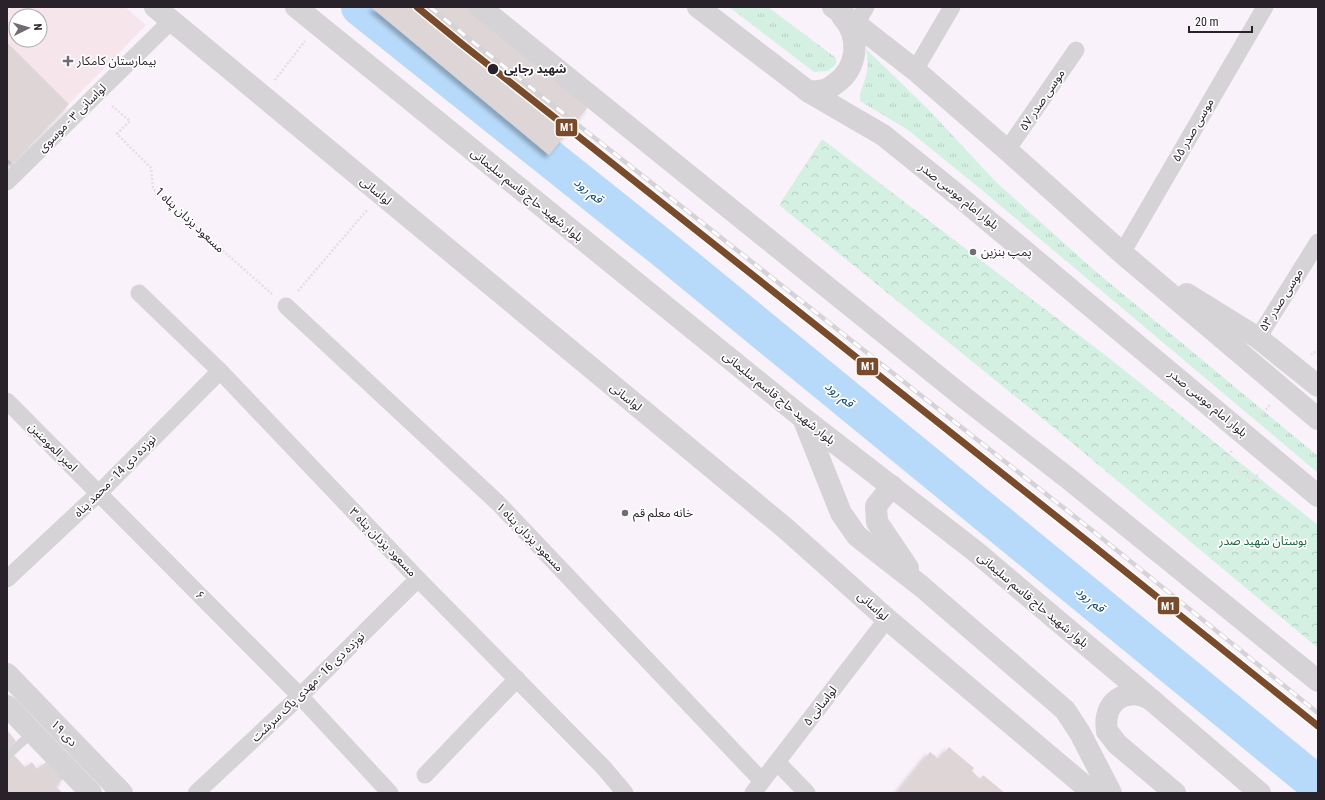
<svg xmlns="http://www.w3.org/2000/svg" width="1325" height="800" font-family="'Roboto Condensed','Noto Sans Arabic',sans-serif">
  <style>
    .medical { fill: #f7e5ec; fill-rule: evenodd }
    .grass { fill: url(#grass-tufts) }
    .park { fill: url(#park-crowns) }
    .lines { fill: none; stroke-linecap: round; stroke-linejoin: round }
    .river { stroke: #b7dafb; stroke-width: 38 }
    .building { fill: #ded5d7; filter: url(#shadow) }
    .path { stroke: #e2e0e2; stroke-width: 2.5; stroke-dasharray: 2 2; stroke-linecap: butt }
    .lane { stroke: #d5d3d5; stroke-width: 9 }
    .street { stroke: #d5d3d5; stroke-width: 17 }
    .secondary { stroke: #d5d3d5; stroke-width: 22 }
    .primary { stroke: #d5d3d5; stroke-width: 22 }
    .rail-casing { stroke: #d5d3d5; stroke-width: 4.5 }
    .rail { stroke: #fff; stroke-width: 3; stroke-dasharray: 9; stroke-linecap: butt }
    .metro-1-casing { stroke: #fff; stroke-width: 10 }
    .metro-1 { stroke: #7a4b2a; stroke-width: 7 }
    .poi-dot { fill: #726b73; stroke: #fff; stroke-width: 1.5 }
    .stop-dot { fill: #2a222b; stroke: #fff; stroke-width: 1.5 }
    .labels { text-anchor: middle; stroke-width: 3.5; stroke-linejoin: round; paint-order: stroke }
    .poi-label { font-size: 12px; fill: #2a222b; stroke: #fff; text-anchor: start }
    .stop-label { font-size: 12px; font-weight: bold; fill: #2a222b; stroke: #fff; text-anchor: start }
    .street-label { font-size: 12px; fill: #2a222b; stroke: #fff }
    .park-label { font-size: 12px; fill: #1b6544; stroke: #fff }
    .water-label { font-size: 13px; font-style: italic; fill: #144e77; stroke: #fff }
    .line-badge { stroke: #fff; stroke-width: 1.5 }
    .badge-label { font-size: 11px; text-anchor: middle; font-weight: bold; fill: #fff }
  </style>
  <defs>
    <pattern id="grass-tufts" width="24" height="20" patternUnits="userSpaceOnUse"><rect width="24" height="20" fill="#d4f0e2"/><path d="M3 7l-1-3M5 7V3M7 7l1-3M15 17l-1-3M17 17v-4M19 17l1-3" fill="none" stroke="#b6cec2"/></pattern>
    <pattern id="park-crowns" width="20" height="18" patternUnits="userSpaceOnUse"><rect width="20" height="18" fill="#d4f0e2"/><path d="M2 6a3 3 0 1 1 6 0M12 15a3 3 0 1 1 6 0" fill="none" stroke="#b6cec2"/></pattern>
    <filter id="shadow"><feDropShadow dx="-3.5" dy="3.5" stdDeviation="2" flood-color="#0004"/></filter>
  </defs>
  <rect width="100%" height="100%" fill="#f9f2fa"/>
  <!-- medical -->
  <path class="medical" d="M 7,7 L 125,7 L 146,25 L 69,104 L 7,42 ZM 16,16 L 40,16 L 40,40 L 16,40 Z"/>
  <!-- grass -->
  <g class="grass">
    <polygon points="729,7 768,7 836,58 836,64 828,71 814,72"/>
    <path d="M 866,49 L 928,109 L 996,182 L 1094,270 L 1318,456 L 1318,473 L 983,191 L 908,130 L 860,101 C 859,91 864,85 866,75 C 869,66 867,58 866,49 Z"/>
  </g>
  <!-- park -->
  <polygon class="park" points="822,139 1109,358 1318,525 1318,648 1053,427 779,205"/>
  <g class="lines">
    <!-- river -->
    <polyline class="river" points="360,7 661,247 1318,785"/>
  </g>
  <!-- building -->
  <g class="building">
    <polygon points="371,7 468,7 588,107 549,155"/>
    <polygon points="7,42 69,104 13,164 7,158"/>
    <polygon points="7,730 16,741 7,750"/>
    <polygon points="949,747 974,768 972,771 980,779 983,775 1005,793 897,793 930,752 939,759"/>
    <polygon points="14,755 25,767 32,762 37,769 46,762 63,779 56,786 62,793 7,793 7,761"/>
  </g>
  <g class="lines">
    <!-- path -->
    <g class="path">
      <polyline points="275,80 305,41"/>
      <polyline points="112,106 130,121 117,134 151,168 153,189 272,294"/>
      <polyline points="298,291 367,210"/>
      <polyline points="1311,355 1314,352 1318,355"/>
      <polyline points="1258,419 1270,405"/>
      <polyline points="1232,451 1225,459 1253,481 1259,473"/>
    </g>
    <!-- lane -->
    <polyline class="lane" points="7,756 33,732"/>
    <!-- street -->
    <g class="street">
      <polyline points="856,24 866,7"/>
      <polyline points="915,70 952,7"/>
      <polyline points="1007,150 1076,50"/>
      <polyline points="7,182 171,21"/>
      <polyline points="1122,253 1265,7"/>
      <polyline points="139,293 220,371 418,579 604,768 625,793"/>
      <polyline points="286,306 498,503 762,781"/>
      <polyline points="1258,338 1318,242"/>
      <polyline points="7,401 300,696 390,793"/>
      <polyline points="7,579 99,493 220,371"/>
      <polyline points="777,762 807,793"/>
      <polyline points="425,775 517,679"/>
      <polyline points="196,793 300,696 418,579"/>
      <polyline points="753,793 887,619"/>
    </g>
    <!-- secondary -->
    <g class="secondary">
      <polyline points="155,7 785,528 887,619 1093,793"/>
      <polyline points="803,418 841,513 857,536 921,586 1065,710 1080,733 1111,793"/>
      <polyline points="892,486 876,506 877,522 908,568"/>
      <polyline points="7,674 122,793"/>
      <polyline points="7,706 91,793"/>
      <polyline points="1107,731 1117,744 1175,793"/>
    </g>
    <!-- primary -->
    <g class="primary">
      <polyline points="296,7 803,418 975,551 1141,691 1260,793"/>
      <polyline points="480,7 966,399 1069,479 1318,681"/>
      <polyline points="698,7 809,92 883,135 955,193 1318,496"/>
      <polyline points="833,7 856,24 915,70 1007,150 1122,253 1318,419"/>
      <path d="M 809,92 C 815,91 822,91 827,89 C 830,88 833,85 835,84 C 858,68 861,37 842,16"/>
      <polyline points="1187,294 1258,338 1318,386"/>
      <path d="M 1107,731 C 1102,702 1126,685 1152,700"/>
    </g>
    <defs>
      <polyline id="rail" points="430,7 468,38 1093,531 1318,713"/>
    </defs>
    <!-- rail casing -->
    <use href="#rail" class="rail-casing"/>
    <!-- rail -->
    <use href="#rail" class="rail"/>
    <defs>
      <polyline id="metro-1" points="417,7 462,44 1086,540 1318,726"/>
    </defs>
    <!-- metro-1 casing -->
    <use href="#metro-1" class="metro-1-casing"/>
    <!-- metro-1 -->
    <use href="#metro-1" class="metro-1"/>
  </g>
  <!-- markers -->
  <g class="poi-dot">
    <path d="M66 55h4v4h4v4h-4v4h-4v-4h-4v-4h4z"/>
    <circle cx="973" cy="252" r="4"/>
    <circle cx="625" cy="513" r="4"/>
  </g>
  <circle class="stop-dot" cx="493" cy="69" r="6"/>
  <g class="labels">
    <!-- poi labels -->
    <g class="poi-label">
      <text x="77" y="65">بیمارستان کامکار</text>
      <text x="981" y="256">پمپ بنزین</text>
      <text x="633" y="517">خانه معلم قم</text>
    </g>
    <!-- stop labels -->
    <g class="stop-label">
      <text x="504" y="73">شهید رجایی</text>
    </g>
    <!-- street labels -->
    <g class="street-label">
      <text transform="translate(1042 100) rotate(-56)" y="4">موسی صدر ۵۷</text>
      <text transform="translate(72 118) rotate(-45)" y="4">لواسانی ۳ - موسوی</text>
      <text transform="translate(1193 130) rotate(-60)" y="4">موسی صدر ۵۵</text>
      <text transform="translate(376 191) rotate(40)" y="4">لواسانی</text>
      <text transform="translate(527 195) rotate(39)" y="4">بلوار شهید حاج قاسم سلیمانی</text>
      <text transform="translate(959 196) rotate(39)" y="4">بلوار امام موسی صدر</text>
      <text transform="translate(190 220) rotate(43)" y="4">1 مسعود یزدان پناه</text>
      <text transform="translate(1281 300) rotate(-58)" y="4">موسی صدر ۵۳</text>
      <text transform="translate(626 397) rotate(39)" y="4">لواسانی</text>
      <text transform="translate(779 398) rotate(39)" y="4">بلوار شهید حاج قاسم سلیمانی</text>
      <text transform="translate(1208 403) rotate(40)" y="4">بلوار امام موسی صدر</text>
      <text transform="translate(53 447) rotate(45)" y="4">امیر المومنین</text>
      <text transform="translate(115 476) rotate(-45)" y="4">نوزده دی 14 - محمد پناه</text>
      <text transform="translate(530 537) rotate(46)" y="4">۱ مسعود یزدان پناه</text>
      <text transform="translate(383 542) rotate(46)" y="4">۳ مسعود یزدان پناه</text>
      <text transform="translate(200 595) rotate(45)" y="4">۶</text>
      <text transform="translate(1033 600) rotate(40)" y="4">بلوار شهید حاج قاسم سلیمانی</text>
      <text transform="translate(873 606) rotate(42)" y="4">لواسانی</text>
      <text transform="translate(308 687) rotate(-44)" y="4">نوزده دی 16 - مهدی پاک سرشت</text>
      <text transform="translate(820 706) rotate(-52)" y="4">لواسانی ۵</text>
      <text transform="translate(64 733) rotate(46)" y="4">۱۹ دی</text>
    </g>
    <!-- park labels -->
    <g class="park-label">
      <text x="1263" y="545">بوستان شهید صدر</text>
    </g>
    <!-- water labels -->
    <g class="water-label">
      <text transform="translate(589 190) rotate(39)" y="5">قم رود</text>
      <text transform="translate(840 394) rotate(39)" y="5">قم رود</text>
      <text transform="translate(1091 599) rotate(39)" y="5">قم رود</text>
    </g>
  </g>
  <g class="line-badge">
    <rect x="555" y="118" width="23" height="19" rx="4" fill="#7a4b2a"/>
    <rect x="856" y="357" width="23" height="19" rx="4" fill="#7a4b2a"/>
    <rect x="1157" y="596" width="23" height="19" rx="4" fill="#7a4b2a"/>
  </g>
  <g class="badge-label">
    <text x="567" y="131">M1</text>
    <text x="868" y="370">M1</text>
    <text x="1168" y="610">M1</text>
  </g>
  <!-- border -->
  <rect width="1325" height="800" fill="none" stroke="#2a222b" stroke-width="16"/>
  <!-- north arrow -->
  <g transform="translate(28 28) rotate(85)"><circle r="19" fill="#ffffff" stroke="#aaa7aa"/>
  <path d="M0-3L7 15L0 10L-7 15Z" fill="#726b73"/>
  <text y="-6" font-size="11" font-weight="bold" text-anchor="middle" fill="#2a222b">N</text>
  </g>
  <!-- scale -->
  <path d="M1189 26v6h63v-6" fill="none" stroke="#2a222b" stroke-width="2"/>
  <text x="1195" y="26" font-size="12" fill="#2a222b" stroke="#ffffff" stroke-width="3" paint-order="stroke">20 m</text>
</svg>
